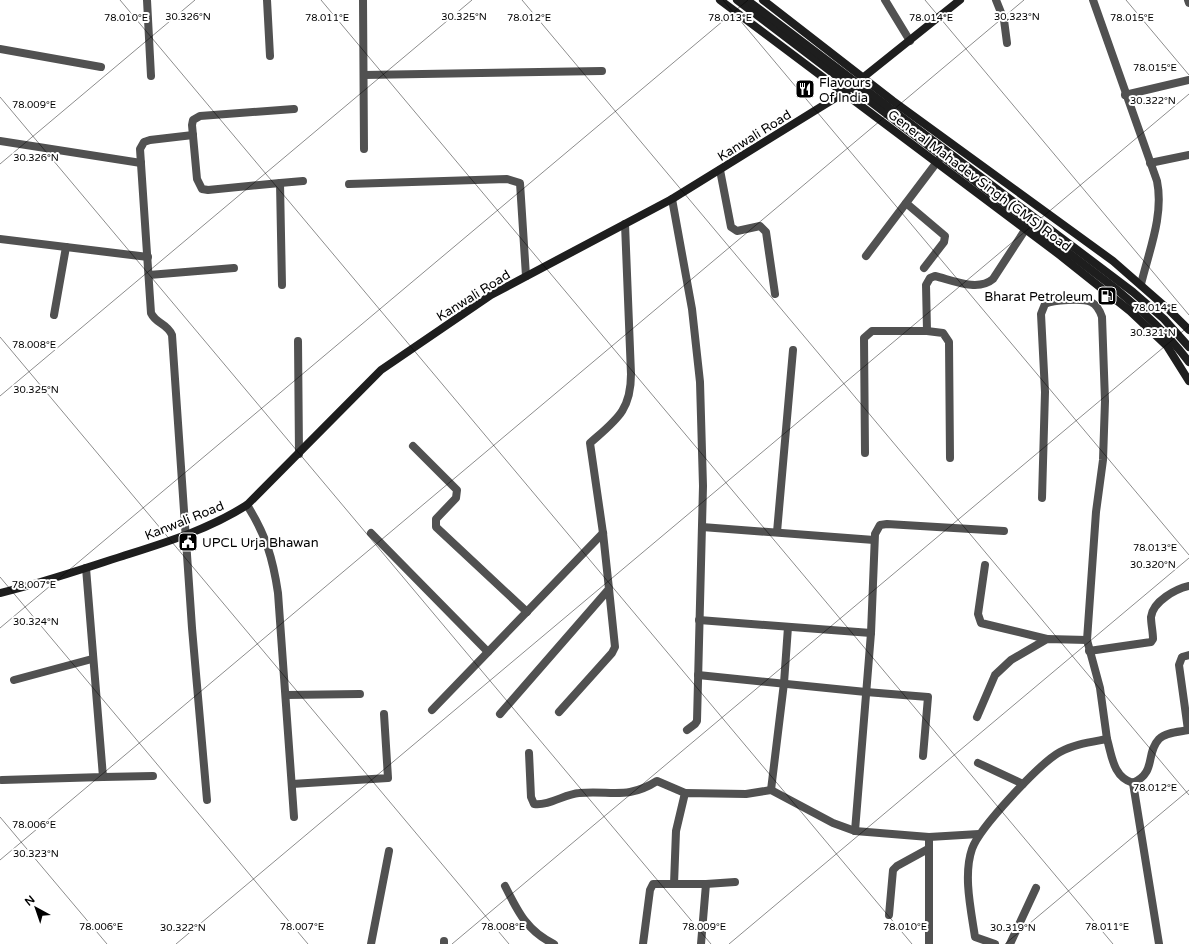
<svg xmlns="http://www.w3.org/2000/svg" width="1189" height="944" font-family="'Varela Round',sans-serif">
  <style>
    .lines { fill: none; stroke-linecap: round; stroke-linejoin: round }
    .street { stroke: #515151; stroke-width: 8 }
    .secondary { stroke: #1e1e1e; stroke-width: 8 }
    .secondary-bridge { stroke: #1e1e1e; stroke-width: 8 }
    .ticks { fill: none; stroke: #000; stroke-width: 1; stroke-opacity: 0.45 }
    .labels { text-anchor: middle; stroke-width: 4; stroke-linejoin: round; paint-order: stroke }
    .poi-label { font-size: 13px; fill: #000; stroke: #fff; text-anchor: start }
    .street-label { font-size: 13px; fill: #000; stroke: #fff }
    .ticks-label { font-size: 10px; text-anchor: middle; fill: #000; stroke: #fff; stroke-width: 4; stroke-linejoin: round; paint-order: stroke }
  </style>
  <rect width="100%" height="100%" fill="#fff"/>
  <g class="lines">
    <!-- street -->
    <g class="street">
      <polyline points="147,0 151,76"/>
      <polyline points="267,0 270,56"/>
      <polyline points="363,0 364,149"/>
      <polyline points="885,0 910,41"/>
      <polyline points="996,0 1004,20 1007,43"/>
      <path d="M 1093,0 L 1157,181 C 1164,215 1149,251 1141,284"/>
      <polyline points="1188,0 1189,3"/>
      <polyline points="0,49 101,67"/>
      <polyline points="364,75 602,71"/>
      <polyline points="1125,95 1189,80"/>
      <path d="M 193,135 L 150,140 L 144,142 L 140,149 L 151,313 C 156,324 167,323 172,335 L 192,628 L 207,800"/>
      <polyline points="0,141 141,163"/>
      <polyline points="1150,163 1189,155"/>
      <polyline points="720,170 731,227 737,231 760,226 766,232 775,294"/>
      <polyline points="280,183 303,181"/>
      <polyline points="349,184 507,179 520,183 526,276"/>
      <polyline points="672,199 692,309 700,382 703,486 697,721 695,724 687,730"/>
      <polyline points="906,203 945,236 944,242 924,268"/>
      <polyline points="0,239 148,257"/>
      <polyline points="866,256 940,158"/>
      <polyline points="149,275 234,268"/>
      <polyline points="282,285 280,183 208,190 202,189 197,179 192,125 193,120 200,116 294,109"/>
      <polyline points="54,315 66,247"/>
      <polyline points="927,331 943,333 949,342 950,458"/>
      <polyline points="298,341 299,454"/>
      <polyline points="413,446 457,490 456,498 436,519 436,527 527,612"/>
      <path d="M 865,453 L 864,338 L 872,331 L 927,331 L 926,285 L 930,278 L 935,276 C 952,280 978,292 993,279 L 1025,230"/>
      <path d="M 247,505 C 266,535 273,559 278,593 L 294,817"/>
      <polyline points="702,527 874,540"/>
      <polyline points="777,532 793,350"/>
      <polyline points="371,533 488,652"/>
      <polyline points="985,565 978,614 981,623 1047,639"/>
      <polyline points="699,620 871,633"/>
      <path d="M 1089,651 L 1151,642 L 1153,639 C 1153,632 1151,624 1151,617 C 1153,601 1176,589 1189,586"/>
      <polyline points="698,675 866,692 928,697 923,756"/>
      <polyline points="14,680 92,659"/>
      <polyline points="286,695 360,694"/>
      <polyline points="432,710 603,533"/>
      <polyline points="559,712 612,653 615,647 609,589"/>
      <path d="M 500,714 L 609,589 L 603,533 L 590,443 C 616,420 631,411 631,374 L 625,224"/>
      <polyline points="977,717 995,675 1011,660 1047,639 1087,640"/>
      <polyline points="1188,730 1179,665 1182,657 1189,655"/>
      <path d="M 1107,739 C 1112,756 1113,777 1133,783 C 1157,772 1145,754 1159,739 C 1166,732 1180,732 1189,730"/>
      <path d="M 529,753 L 531,797 L 534,804 C 549,806 565,794 579,793 C 611,790 627,800 657,781 L 685,793"/>
      <polyline points="978,763 1023,784"/>
      <polyline points="103,777 153,776"/>
      <polyline points="2,780 103,777 86,568"/>
      <polyline points="1133,783 1159,944"/>
      <polyline points="292,784 388,778 384,714"/>
      <polyline points="771,790 784,683 788,627"/>
      <polyline points="855,831 871,633 875,534 880,525 887,524 1004,531"/>
      <polyline points="929,837 929,944"/>
      <polyline points="674,884 676,831 685,793 746,794 771,790 833,823 855,831 929,837 979,834"/>
      <path d="M 505,886 C 518,912 527,931 554,944"/>
      <polyline points="889,915 893,870 897,866 928,849"/>
      <polyline points="371,944 389,851"/>
      <polyline points="444,944 444,941"/>
      <polyline points="643,944 650,890 653,884 706,884 735,882"/>
      <polyline points="701,944 706,884"/>
      <path d="M 995,944 L 975,937 C 971,910 963,875 972,849 C 979,828 1040,763 1060,752 C 1074,744 1091,742 1107,739 L 1100,688 L 1087,640 L 1096,512 L 1103,460 L 1105,401 L 1102,317 C 1100,311 1097,305 1091,302 C 1083,298 1053,300 1045,304 L 1041,314 L 1045,392 L 1042,498"/>
      <polyline points="1010,944 1036,888"/>
    </g>
    <!-- secondary -->
    <g class="secondary">
      <polyline points="720,0 1061,256 1130,311 1167,346 1189,381"/>
      <polyline points="763,0 893,101 1113,261 1169,310 1189,330"/>
      <path d="M 0,593 C 42,583 82,569 123,556 C 167,542 207,530 247,505 L 381,370 L 491,295 L 672,199 L 845,92 L 960,0"/>
    </g>
    <!-- secondary-bridge -->
    <g class="secondary-bridge">
      <path d="M 737,0 L 1116,289 C 1143,312 1168,334 1189,362"/>
      <polyline points="747,0 1133,292 1164,319 1189,347"/>
    </g>
  </g>
  <!-- ticks -->
  <path class="ticks" d="M 120,0 L 912,944M 321,0 L 1113,944M 522,0 L 1189,795M 723,0 L 1189,555M 925,0 L 1189,315M 1126,0 L 1189,75M 0,97 L 711,944M 0,164 L 195,0M 0,337 L 509,944M 0,396 L 472,0M 0,577 L 308,944M 0,628 L 748,0M 0,817 L 107,944M 0,860 L 1024,0M 176,944 L 1189,94M 452,944 L 1189,326M 729,944 L 1189,558M 1005,944 L 1189,790"/>
  <!-- icons -->
  <defs>
    <symbol id="restaurant-square" viewBox="-11 -11 22 22"><rect x="-9" y="-9" width="18" height="18" rx="4" fill="#000" stroke="#fff"/><path d="M-5-6h1v4h1v-4h1v4h1v-4h1v5L-1.5 .5V6h-2V.5L-5-1ZM5-6V6H3V1.5H1.5Q1.5-4 5-6Z" fill="#fff"/></symbol>
    <symbol id="fuel-square" viewBox="-11 -11 22 22"><rect x="-9" y="-9" width="18" height="18" rx="4" fill="#000" stroke="#fff"/><path d="M-5.5-6h7V0h2V4h1.3V-2.5L3-4.5l.8-.8L6-3V5H2.5V1h-1V6h-7ZM-4.2-4.7v3.2H.2V-4.7Z" fill="#fff"/></symbol>
    <symbol id="civic-square" viewBox="-11 -11 22 22"><rect x="-9" y="-9" width="18" height="18" rx="4" fill="#000" stroke="#fff"/><path d="M-.6-6.5H3V-4.5H.6V-3L4-1V1h2V6H-6V1h2V-1L-.6-3ZM-1.2 2.5V6h2.4V2.5Z" fill="#fff"/></symbol>
  </defs>
  <g fill-rule="evenodd">
    <use href="#restaurant-square" x="794" y="78" width="22" height="22"/>
    <use href="#fuel-square" x="1096" y="285" width="22" height="22"/>
    <use href="#civic-square" x="177" y="531" width="22" height="22"/>
  </g>
  <g class="labels">
    <!-- poi labels -->
    <g class="poi-label">
      <text x="819" y="87">Flavours<tspan x="819" dy="15">Of India</tspan></text>
      <text x="1093" y="301" text-anchor="end">Bharat Petroleum</text>
      <text x="202" y="547">UPCL Urja Bhawan</text>
    </g>
    <!-- street labels -->
    <g class="street-label">
      <text transform="translate(754 135) rotate(-32)" y="5">Kanwali Road</text>
      <text transform="translate(980 180) rotate(37)" y="5">General Mahadev Singh (GMS) Road</text>
      <text transform="translate(473 295) rotate(-32)" y="5">Kanwali Road</text>
      <text transform="translate(184 520) rotate(-22)" y="5">Kanwali Road</text>
    </g>
  </g>
  <g class="ticks-label">
    <text x="188" y="20">30.326°N</text>
    <text x="464" y="20">30.325°N</text>
    <text x="1017" y="20">30.323°N</text>
    <text x="1132" y="21">78.015°E</text>
    <text x="126" y="21">78.010°E</text>
    <text x="327" y="21">78.011°E</text>
    <text x="529" y="21">78.012°E</text>
    <text x="730" y="21">78.013°E</text>
    <text x="931" y="21">78.014°E</text>
    <text x="1155" y="71">78.015°E</text>
    <text x="1153" y="104">30.322°N</text>
    <text x="34" y="108">78.009°E</text>
    <text x="36" y="161">30.326°N</text>
    <text x="1155" y="311">78.014°E</text>
    <text x="1153" y="336">30.321°N</text>
    <text x="34" y="348">78.008°E</text>
    <text x="36" y="393">30.325°N</text>
    <text x="1155" y="551">78.013°E</text>
    <text x="1153" y="568">30.320°N</text>
    <text x="34" y="588">78.007°E</text>
    <text x="36" y="625">30.324°N</text>
    <text x="1155" y="791">78.012°E</text>
    <text x="34" y="828">78.006°E</text>
    <text x="36" y="857">30.323°N</text>
    <text x="101" y="930">78.006°E</text>
    <text x="302" y="930">78.007°E</text>
    <text x="503" y="930">78.008°E</text>
    <text x="704" y="930">78.009°E</text>
    <text x="905" y="930">78.010°E</text>
    <text x="1107" y="930">78.011°E</text>
    <text x="183" y="931">30.322°N</text>
    <text x="1013" y="931">30.319°N</text>
  </g>
  <!-- north arrow -->
  <g transform="translate(36 908) rotate(320)" stroke="#ffffff" stroke-width="3" paint-order="stroke">
  <path d="M0-3L7 15L0 10L-7 15Z" fill="#000000"/>
  <text y="-6" font-size="11" font-weight="bold" text-anchor="middle" fill="#000000">N</text>
  </g>
</svg>
